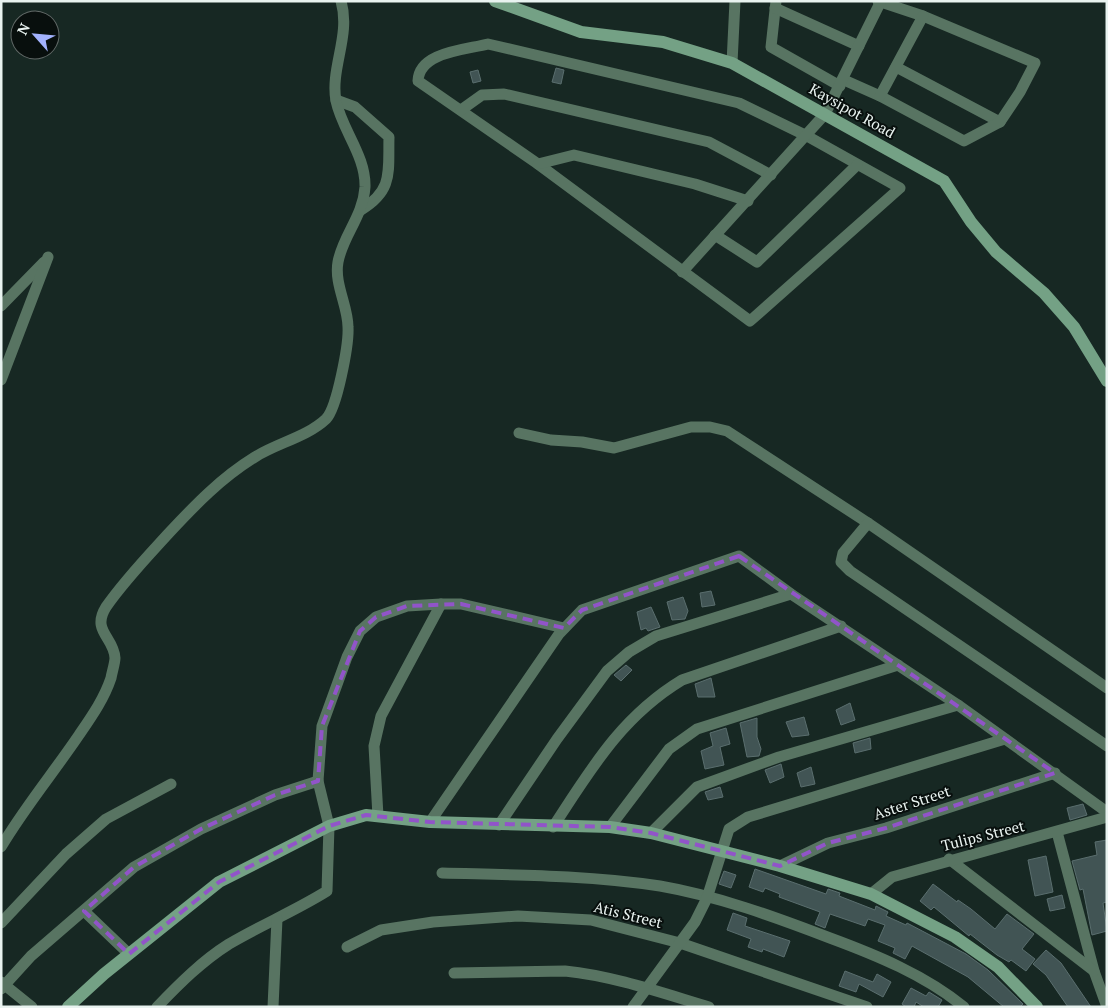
<svg xmlns="http://www.w3.org/2000/svg" width="1108" height="1008" font-family="'PT Serif',serif">
  <style>
    .building { fill: #415454; stroke: #5a6e6e }
    .lines { fill: none; stroke-linecap: round; stroke-linejoin: round }
    .street { stroke: #587462; stroke-width: 11 }
    .secondary { stroke: #74a185; stroke-width: 12 }
    .marked { fill: none; stroke: #9154c9; stroke-width: 4; stroke-dasharray: 10 6; stroke-linejoin: round }
    .labels { text-anchor: middle; stroke-width: 4; stroke-linejoin: round; paint-order: stroke }
    .street-label { font-size: 15px; fill: #e9f3f0; stroke: #080f0d }
  </style>
  <rect width="100%" height="100%" fill="#172823"/>
  <!-- building -->
  <g class="building">
    <polygon points="556,68 564,70 561,84 552,82"/>
    <polygon points="478,70 481,81 473,83 470,72"/>
    <polygon points="711,591 715,605 702,607 700,593"/>
    <polygon points="683,597 688,611 685,619 672,620 667,602"/>
    <polygon points="651,607 660,627 648,631 646,628 641,630 637,612"/>
    <polygon points="626,665 632,670 621,681 614,675"/>
    <polygon points="711,678 715,697 698,697 695,684"/>
    <polygon points="850,703 855,720 841,725 836,710"/>
    <polygon points="804,717 809,735 792,737 786,722"/>
    <polygon points="757,718 757,737 761,749 759,756 747,757 740,723"/>
    <polygon points="726,728 730,744 720,747 724,765 705,769 701,751 713,746 710,733"/>
    <polygon points="870,738 871,749 855,753 853,743"/>
    <polygon points="781,764 784,777 770,783 765,770"/>
    <polygon points="811,767 815,784 801,787 797,773"/>
    <polygon points="720,787 723,797 708,800 705,792"/>
    <polygon points="1083,804 1087,815 1070,820 1067,808"/>
    <polygon points="1107,840 1107,902 1103,903 1107,931 1092,935 1083,889 1080,890 1072,861 1097,855 1095,842"/>
    <polygon points="1046,856 1053,892 1035,896 1028,860"/>
    <polygon points="755,869 826,894 828,889 840,893 839,896 875,910 876,906 888,912 886,916 906,925 907,923 966,954 988,970 1023,1004 1020,1007 1004,1007 968,977 912,946 905,959 893,953 895,948 878,941 885,925 868,919 865,926 830,914 825,928 815,924 820,912 779,897 780,894 765,888 763,892 749,887"/>
    <polygon points="724,871 736,875 731,888 719,884"/>
    <polygon points="933,884 957,902 958,900 971,909 995,929 1007,914 1034,934 1022,949 1035,959 1026,971 1011,960 1009,962 997,955 970,934 969,936 934,907 931,910 920,901"/>
    <polygon points="1062,895 1065,908 1050,911 1047,899"/>
    <polygon points="733,913 747,918 745,926 790,941 784,957 763,949 762,952 748,947 751,939 727,930"/>
    <polygon points="1046,950 1061,963 1091,1007 1068,1007 1046,975 1033,964"/>
    <polygon points="845,971 873,982 877,974 891,982 883,997 859,984 856,992 839,986"/>
    <polygon points="911,988 926,996 929,992 942,1000 938,1007 924,1007 916,1002 914,1007 906,1007 902,1004"/>
  </g>
  <g class="lines">
    <!-- street -->
    <g class="street">
      <polyline points="776,1 771,47 840,86"/>
      <polyline points="775,8 859,46"/>
      <path d="M 488,44 L 739,103 L 807,136 L 900,188 L 750,321 L 538,164 L 418,81 C 419,52 465,50 488,44 Z"/>
      <polyline points="732,63 735,1"/>
      <polyline points="896,67 1000,122"/>
      <polyline points="844,80 880,96 964,141 1000,122 1020,92 1035,63 923,16 878,1"/>
      <polyline points="880,96 923,16"/>
      <path d="M 336,100 L 355,107 L 389,137 C 388,171 394,190 361,210"/>
      <polyline points="461,110 482,95 504,94 709,142 771,175"/>
      <polyline points="538,164 574,155 695,184 748,201"/>
      <polyline points="715,235 757,262 857,165"/>
      <polyline points="682,272 825,114 880,3"/>
      <polyline points="1,306 44,262"/>
      <polyline points="1,380 48,257"/>
      <polyline points="519,433 551,440 582,442 614,448 691,427 710,427 727,431 868,523 1107,688"/>
      <polyline points="868,523 843,553 841,562 850,571 1107,746"/>
      <polyline points="378,816 374,746 381,716 441,604"/>
      <polyline points="430,822 559,634 582,610 739,556 791,594 958,705 1107,812"/>
      <polyline points="499,825 557,739 607,671 629,652 656,636 791,594"/>
      <path d="M 553,827 C 591,769 621,717 682,680 L 841,626"/>
      <polyline points="610,827 669,749 697,729 898,665"/>
      <polyline points="1057,832 1094,971 1107,1007"/>
      <polyline points="651,833 697,787 779,757 958,705"/>
      <path d="M 1,847 C 24,808 54,772 79,735 C 92,716 104,699 111,678 C 112,672 115,663 115,658 C 114,637 91,631 106,607 C 124,581 147,557 168,534 C 195,505 221,478 255,457 C 277,443 307,437 326,419 C 337,408 349,344 348,327 C 348,306 334,284 338,262 C 343,235 363,217 365,187 C 366,156 342,130 336,101 C 330,68 351,36 341,1"/>
      <polyline points="949,859 1094,971"/>
      <polyline points="780,866 828,843 886,828 1055,773"/>
      <path d="M 442,873 C 515,875 588,875 660,886 C 718,896 775,917 830,938 C 876,955 925,975 964,1007"/>
      <polyline points="871,894 892,877 1107,817"/>
      <polyline points="84,911 129,954"/>
      <polyline points="1,923 66,854 106,819 171,784"/>
      <polyline points="347,947 381,930 433,922 518,916 591,920 680,943 867,1007"/>
      <path d="M 454,973 L 565,971 C 614,976 662,993 709,1007"/>
      <polyline points="1,982 32,1007"/>
      <polyline points="1,989 31,956 134,867 201,829 275,795 318,781"/>
      <path d="M 157,1007 C 179,984 202,961 229,944 C 261,925 295,911 327,891 L 329,826 L 318,781 L 322,726 L 347,657 L 360,631 L 376,617 L 407,606 L 441,604 L 461,604 L 564,628"/>
      <polyline points="273,1007 277,919"/>
      <polyline points="633,1007 695,922 707,898 729,829 748,817 1005,739"/>
    </g>
    <!-- secondary -->
    <g class="secondary">
      <polyline points="495,1 581,32 663,42 732,63 944,181 971,222 996,252 1044,293 1074,327 1107,381"/>
      <polyline points="68,1007 104,974 219,882 329,826 366,815 430,822 610,827 651,833 780,866 871,894 955,937 998,967 1037,1007"/>
    </g>
  </g>
  <!-- marked area -->
  <path class="marked" d="M 739,556 L 1055,773 L 886,828 L 828,843 L 780,866 L 651,833 L 610,827 L 430,822 L 366,815 L 329,826 L 219,882 L 129,954 L 84,911 L 134,867 L 201,829 L 275,795 L 318,781 L 322,726 L 360,631 L 376,617 L 407,606 L 461,604 L 564,628 L 582,610 Z"/>
  <g class="labels">
    <!-- street labels -->
    <g class="street-label">
      <text transform="translate(852 111) rotate(29)" y="5">Kaysipot Road</text>
      <text transform="translate(912 803) rotate(-18)" y="5">Aster Street</text>
      <text transform="translate(983 836) rotate(-14)" y="5">Tulips Street</text>
      <text transform="translate(628 915) rotate(14)" y="5">Atis Street</text>
    </g>
  </g>
  <!-- border -->
  <rect width="1108" height="1008" fill="none" stroke="#e9f3f0" stroke-width="5"/>
  <!-- north arrow -->
  <g transform="translate(35 35) rotate(297)"><circle r="24" fill="#080f0d" stroke="#626a68"/>
  <path d="M0-4L9 19L0 12L-9 19Z" fill="#a2b2fd"/>
  <text y="-8" font-size="14" font-weight="bold" text-anchor="middle" fill="#e9f3f0">N</text>
  </g>
</svg>
